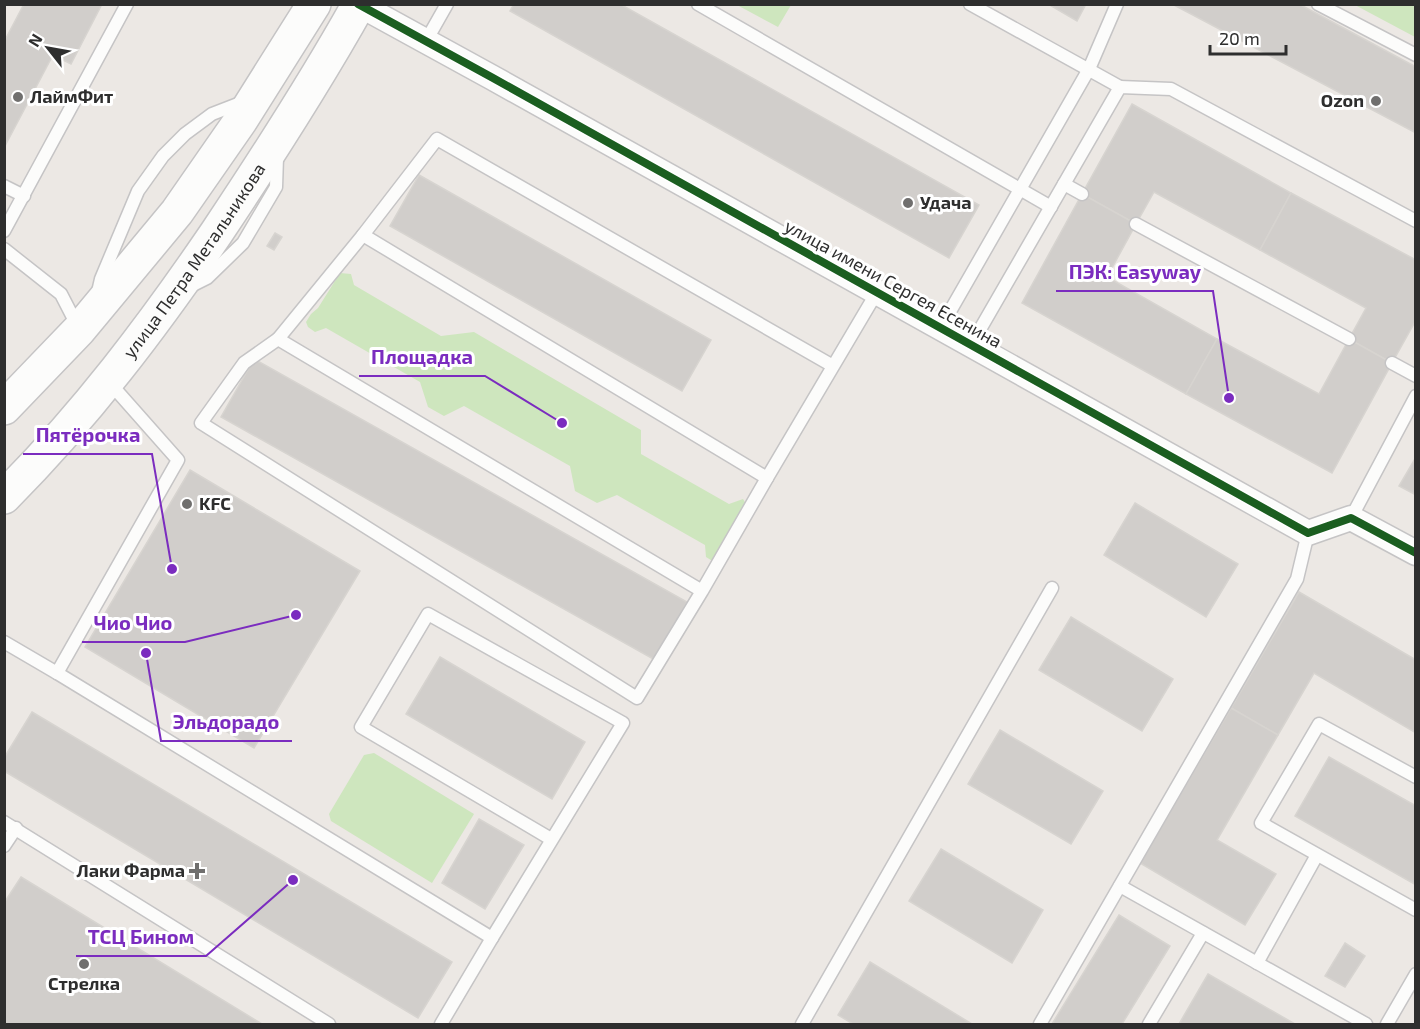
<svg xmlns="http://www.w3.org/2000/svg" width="1420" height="1029" font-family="'Exo 2',sans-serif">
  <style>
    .park { fill: #cee6be }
    .building { fill: #d1cecb; stroke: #d7d4d0; stroke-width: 1.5 }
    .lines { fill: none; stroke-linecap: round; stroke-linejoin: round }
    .service-casing { stroke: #c5c4c5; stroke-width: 15 }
    .minor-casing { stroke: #c5c4c5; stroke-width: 27 }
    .secondary-casing { stroke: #c5c4c5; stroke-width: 36 }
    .service { stroke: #fcfcfb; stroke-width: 12 }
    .minor { stroke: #fcfcfb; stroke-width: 24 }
    .secondary { stroke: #fcfcfb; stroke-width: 33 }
    .cycleway-casing { stroke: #fff; stroke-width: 11 }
    .cycleway { stroke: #1b5e20; stroke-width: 8 }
    .poi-dot { fill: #706f6e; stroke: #fff; stroke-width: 2 }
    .labels { text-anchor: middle; stroke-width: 6; stroke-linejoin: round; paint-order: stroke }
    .poi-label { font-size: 18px; font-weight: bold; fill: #2e2e2e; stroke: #fff; text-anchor: start }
    .street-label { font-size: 18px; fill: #2e2e2e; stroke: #fff }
    .leader { fill: none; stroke: #7b2cbf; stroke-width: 2 }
    .callout-dot { fill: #7b2cbf; stroke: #fff; stroke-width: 2 }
    .callout-label { font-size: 20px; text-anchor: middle; font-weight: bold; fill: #7b2cbf; stroke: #fff; stroke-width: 6; stroke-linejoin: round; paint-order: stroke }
  </style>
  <rect width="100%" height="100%" fill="#ece8e4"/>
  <!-- park -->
  <g class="park">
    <polygon points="737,5 791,5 778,27"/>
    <polygon points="1355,5 1415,5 1415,37"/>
    <polygon points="340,273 351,274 354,285 441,336 474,332 641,430 641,454 729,504 743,499 748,507 714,562 706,557 705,545 617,495 597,503 575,491 570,466 464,406 444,416 428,407 420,382 326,328 315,332 308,327 306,322 311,314 318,308"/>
    <polygon points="374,753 474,814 432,883 331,821 329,814 364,755"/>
  </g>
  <!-- building -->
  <g class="building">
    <polygon points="24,4 102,4 71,64 53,55 5,146 4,42"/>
    <polygon points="514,4 620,4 979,205 949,258 510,11"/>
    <polygon points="1048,4 1086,4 1077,21"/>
    <polygon points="1299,4 1416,67 1416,133 1174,5"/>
    <polygon points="1132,104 1291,193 1260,250 1154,192 1136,224 1082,194"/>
    <polygon points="419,175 711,340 682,391 390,226"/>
    <polygon points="1291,193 1416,260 1416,320 1392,363 1349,339 1366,308 1260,250"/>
    <polygon points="1082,194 1136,224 1107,277 1217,339 1186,394 1022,303"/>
    <polygon points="275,233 282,237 274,250 267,246"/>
    <polygon points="1217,339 1319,394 1349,339 1392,363 1332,473 1186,394"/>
    <polygon points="254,359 687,602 655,660 221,417"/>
    <polygon points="1416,457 1416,495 1399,486"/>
    <polygon points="190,470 360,571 254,748 85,647"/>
    <polygon points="1135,503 1238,564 1206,617 1104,555"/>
    <polygon points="1299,592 1416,660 1416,733 1314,673 1278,735 1231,708"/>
    <polygon points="1071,617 1173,679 1142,731 1039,670"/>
    <polygon points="440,657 585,742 552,799 406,714"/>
    <polygon points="1231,708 1278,735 1217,840 1276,874 1245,925 1140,863"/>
    <polygon points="32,712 452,962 418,1018 4,771 4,758"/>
    <polygon points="1000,730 1103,791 1071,844 968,784"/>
    <polygon points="1329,757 1416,806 1416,885 1295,816"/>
    <polygon points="479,819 524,845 485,909 442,883"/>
    <polygon points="941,849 1043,910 1012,963 909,901"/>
    <polygon points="21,877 262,1024 4,1024 4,903"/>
    <polygon points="1119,915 1170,946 1122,1024 1052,1024"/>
    <polygon points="1345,943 1365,956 1345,987 1325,976"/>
    <polygon points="870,962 972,1024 853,1024 838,1015"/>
    <polygon points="1208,974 1295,1024 1179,1024"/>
  </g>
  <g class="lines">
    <defs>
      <g id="service">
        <polyline points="698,4 1051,207"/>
        <polyline points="970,4 1120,87"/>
        <polyline points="1318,4 1416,55"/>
        <polyline points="426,41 447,4"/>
        <polyline points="1064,184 1082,194"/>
        <polyline points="4,186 24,196"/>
        <polyline points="1136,224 1349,339"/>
        <polyline points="4,231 127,4"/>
        <polyline points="4,249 61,294 78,327"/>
        <polyline points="189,287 207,278 243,243 276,187 277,157"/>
        <polyline points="98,292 101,279 138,191 163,156 185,134 212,114 243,102"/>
        <polyline points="941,327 1089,69 1117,4"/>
        <polyline points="278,339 363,235"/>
        <polyline points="971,345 1120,87 1171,89 1416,221"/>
        <polyline points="1392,363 1416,376"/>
        <polyline points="833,366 437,139 363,235 767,478 877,292"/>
        <polyline points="1351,518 1416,396"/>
        <polyline points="702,591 278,339 244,363 201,423 637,698 702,591 767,478"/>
        <polyline points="4,642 57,673 178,460 109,382"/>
        <polyline points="57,673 492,938 623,723 428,614 361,727 551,839"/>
        <polyline points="1416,777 1319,724 1261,823 1416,910"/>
        <polyline points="4,822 329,1024"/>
        <polyline points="4,846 16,828"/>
        <polyline points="1120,886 1366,1024"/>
        <polyline points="1257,963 1317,855"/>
        <polyline points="441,1024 492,938"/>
        <polyline points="802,1024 1052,588"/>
        <polyline points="1040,1024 1297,579 1308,533"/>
        <polyline points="1149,1024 1203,933"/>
        <polyline points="1387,1024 1416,974"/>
      </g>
      <polyline id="minor" points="358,4 493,78 1308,533 1351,518 1416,553"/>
      <g id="secondary">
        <polyline points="4,408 79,330 177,212 241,120 314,4"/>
        <path id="s1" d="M 4,497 C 85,416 153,326 217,232 C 267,157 315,83 359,4"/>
      </g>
    </defs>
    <!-- service casing -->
    <use href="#service" class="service-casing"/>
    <!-- minor casing -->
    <use href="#minor" class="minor-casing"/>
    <!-- secondary casing -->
    <use href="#secondary" class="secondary-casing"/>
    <!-- service -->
    <use href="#service" class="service"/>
    <!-- minor -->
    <use href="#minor" class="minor"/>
    <!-- secondary -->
    <use href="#secondary" class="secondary"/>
    <defs>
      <polyline id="cycleway" points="358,4 493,78 1308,533 1351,518 1416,553"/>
    </defs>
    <!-- cycleway casing -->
    <use href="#cycleway" class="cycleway-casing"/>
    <!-- cycleway -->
    <use href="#cycleway" class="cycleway"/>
  </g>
  <!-- markers -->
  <g class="poi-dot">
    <circle cx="18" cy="97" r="6"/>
    <circle cx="1376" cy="101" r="6"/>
    <circle cx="908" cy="203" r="6"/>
    <circle cx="187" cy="504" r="6"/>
    <path d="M194 862h6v6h6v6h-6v6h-6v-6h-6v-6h6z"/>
    <circle cx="84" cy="964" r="6"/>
  </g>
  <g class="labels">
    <!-- poi labels -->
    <g class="poi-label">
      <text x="30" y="103">ЛаймФит</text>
      <text x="1364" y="107" text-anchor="end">Ozon</text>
      <text x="920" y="209">Удача</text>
      <text x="199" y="510">KFC</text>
      <text x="185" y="877" text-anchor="end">Лаки Фарма</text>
      <text x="84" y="990" text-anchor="middle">Стрелка</text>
    </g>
    <!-- street labels -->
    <g class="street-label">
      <text dy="6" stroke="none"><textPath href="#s1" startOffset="304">улица Петра Метальникова</textPath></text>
      <text transform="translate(893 284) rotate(29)" y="6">улица имени Сергея Есенина</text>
    </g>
  </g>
  <!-- callouts -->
  <path class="leader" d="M1229 398L1213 291H1056M562 423L485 376H359M172 569L152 454H23M296 615L185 642H82M146 653L161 741H292M293 880L206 956H76"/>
  <g class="callout-dot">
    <circle cx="1229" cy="398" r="6"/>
    <circle cx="562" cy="423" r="6"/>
    <circle cx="172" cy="569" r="6"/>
    <circle cx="296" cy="615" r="6"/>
    <circle cx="146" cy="653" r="6"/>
    <circle cx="293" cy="880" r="6"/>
  </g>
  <g class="callout-label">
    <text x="1135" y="279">ПЭК: Easyway</text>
    <text x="422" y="364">Площадка</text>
    <text x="88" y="442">Пятёрочка</text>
    <text x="133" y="630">Чио Чио</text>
    <text x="226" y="729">Эльдорадо</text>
    <text x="141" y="944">ТСЦ Бином</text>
  </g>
  <!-- border -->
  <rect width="1420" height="1029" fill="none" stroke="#2e2e2e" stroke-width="12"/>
  <!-- north arrow -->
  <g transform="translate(48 48) rotate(301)" stroke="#ffffff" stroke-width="4.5" paint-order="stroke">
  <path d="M0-4.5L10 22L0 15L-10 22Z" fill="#2e2e2e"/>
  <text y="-9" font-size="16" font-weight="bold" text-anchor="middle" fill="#2e2e2e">N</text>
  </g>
  <!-- scale -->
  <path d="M1210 45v9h76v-9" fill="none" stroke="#2e2e2e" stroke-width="3"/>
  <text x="1219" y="45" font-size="18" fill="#2e2e2e" stroke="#ffffff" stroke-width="4.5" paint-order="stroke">20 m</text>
</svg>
